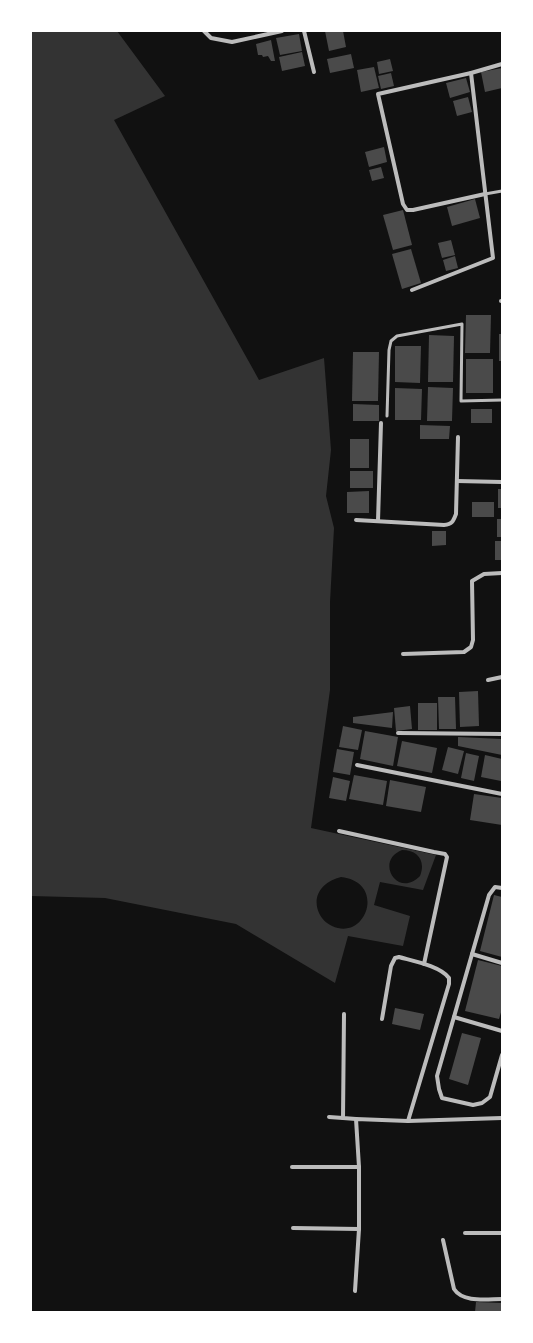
<svg xmlns="http://www.w3.org/2000/svg" width="533" height="1343" font-family="'Alegreya Sans',sans-serif">
  <style>
    .water { fill: #333; fill-rule: evenodd }
    .building { fill: #4a4a4a }
    .lines { fill: none; stroke-linecap: round; stroke-linejoin: round }
    .service { stroke: #bcbcbc; stroke-width: 3 }
    .minor { stroke: #bcbcbc; stroke-width: 4 }
  </style>
  <rect width="100%" height="100%" fill="#111"/>
  <!-- water -->
  <path class="water" d="M 31,31 L 117,31 L 165,96 L 114,120 L 259,380 L 324,358 L 331,450 L 326,496 L 334,528 L 330,602 L 330,690 L 311,828 L 436,855 L 423,890 L 380,882 L 374,905 L 410,916 L 403,946 L 348,936 L 335,983 L 236,924 L 105,898 L 31,896 ZM 402,850 C 418,850 426,861 420,876 C 398,899 374,861 402,850 ZM 341,877 C 387,882 366,942 332,926 C 326,923 322,919 319,913 C 311,895 324,881 341,877 Z"/>
  <!-- building -->
  <g class="building">
    <polygon points="325,31 343,31 346,47 329,51"/>
    <polygon points="299,34 302,51 280,55 276,38"/>
    <polygon points="271,40 275,61 271,61 268,56 263,57 262,55 258,55 256,44"/>
    <polygon points="302,52 305,66 282,71 279,57"/>
    <polygon points="351,54 354,68 330,73 327,59"/>
    <polygon points="390,59 393,71 379,74 377,62"/>
    <polygon points="374,67 379,88 361,92 357,70"/>
    <polygon points="502,68 502,88 485,92 481,72"/>
    <polygon points="391,73 394,86 381,89 378,76"/>
    <polygon points="466,78 470,92 450,98 446,83"/>
    <polygon points="468,97 472,112 457,116 453,101"/>
    <polygon points="384,147 387,162 369,167 365,152"/>
    <polygon points="381,167 384,178 372,181 369,170"/>
    <polygon points="475,199 480,218 452,226 447,207"/>
    <polygon points="403,210 412,245 393,250 383,215"/>
    <polygon points="451,240 455,255 442,258 438,243"/>
    <polygon points="411,249 421,283 402,289 392,254"/>
    <polygon points="455,256 458,268 446,271 443,260"/>
    <polygon points="466,315 491,315 490,353 465,353"/>
    <rect x="499" y="334" width="3" height="27"/>
    <polygon points="429,335 454,336 453,382 428,382"/>
    <polygon points="395,346 421,346 420,383 395,382"/>
    <polygon points="353,352 379,352 378,401 352,401"/>
    <rect x="466" y="359" width="27" height="34"/>
    <polygon points="428,387 453,388 452,421 427,421"/>
    <polygon points="395,388 422,389 421,420 395,420"/>
    <polygon points="353,404 379,405 379,421 353,421"/>
    <rect x="471" y="409" width="21" height="14"/>
    <polygon points="420,425 450,426 449,439 420,439"/>
    <rect x="350" y="439" width="19" height="29"/>
    <rect x="350" y="471" width="23" height="17"/>
    <rect x="498" y="489" width="4" height="19"/>
    <polygon points="369,491 369,513 347,513 347,492"/>
    <rect x="472" y="502" width="22" height="15"/>
    <rect x="497" y="519" width="5" height="18"/>
    <polygon points="432,531 446,531 446,545 432,546"/>
    <rect x="495" y="541" width="7" height="19"/>
    <polygon points="478,691 479,726 460,727 459,692"/>
    <polygon points="438,697 455,697 456,729 439,729"/>
    <rect x="418" y="703" width="19" height="27"/>
    <polygon points="410,706 412,729 396,731 394,708"/>
    <polygon points="393,712 392,728 353,723 353,717"/>
    <polygon points="343,726 362,730 358,750 339,747"/>
    <polygon points="365,731 398,737 393,766 360,759"/>
    <polygon points="458,737 502,739 502,755 458,746"/>
    <polygon points="402,741 437,748 432,773 397,766"/>
    <polygon points="448,747 464,751 458,774 442,770"/>
    <polygon points="337,749 354,752 350,775 333,772"/>
    <polygon points="466,753 479,756 474,781 461,778"/>
    <polygon points="485,755 502,759 501,781 481,777"/>
    <polygon points="354,775 387,781 383,805 349,799"/>
    <polygon points="333,777 350,781 346,801 329,798"/>
    <polygon points="390,780 426,787 421,812 386,806"/>
    <polygon points="474,794 502,798 502,825 470,820"/>
    <polygon points="494,895 502,897 502,957 480,951"/>
    <polygon points="478,960 502,966 502,1009 499,1019 465,1011"/>
    <polygon points="395,1008 424,1014 420,1030 392,1024"/>
    <polygon points="462,1033 481,1038 468,1085 449,1079"/>
    <polygon points="476,1302 502,1303 502,1312 475,1312"/>
  </g>
  <g class="lines">
    <!-- service -->
    <g class="service">
      <polyline points="485,194 502,191"/>
      <polyline points="387,416 389,350 391,341 397,336 462,324 461,401 502,400"/>
    </g>
    <!-- minor -->
    <g class="minor">
      <polyline points="204,31 211,38 232,42 282,31"/>
      <polyline points="304,31 314,72"/>
      <polyline points="485,194 413,210 407,210 403,204 378,94 471,73 502,64"/>
      <polyline points="412,290 493,258 471,73"/>
      <polyline points="501,301 502,301"/>
      <polyline points="457,481 502,482"/>
      <path d="M 356,520 L 444,525 C 452,524 453,522 456,514 L 458,437"/>
      <polyline points="378,521 381,423"/>
      <polyline points="403,654 464,652 471,647 473,640 472,581 484,574 502,573"/>
      <polyline points="488,680 502,677"/>
      <polyline points="398,733 502,734"/>
      <polyline points="357,765 502,794"/>
      <polyline points="339,831 434,852 445,854 447,857 424,964"/>
      <polyline points="502,888 495,887 489,895 437,1076 439,1089 442,1098 473,1105 482,1103 490,1097 502,1055"/>
      <polyline points="472,954 502,963"/>
      <polyline points="344,1014 343,1118 356,1119"/>
      <polyline points="454,1017 502,1031"/>
      <path d="M 382,1019 L 391,966 L 395,958 L 399,957 C 413,961 440,966 449,978 L 449,984 L 408,1121 L 502,1118"/>
      <polyline points="329,1117 343,1118"/>
      <polyline points="292,1167 359,1167"/>
      <polyline points="293,1228 359,1229"/>
      <polyline points="465,1233 502,1233"/>
      <path d="M 443,1240 L 454,1289 C 463,1303 487,1299 502,1299"/>
      <polyline points="355,1291 359,1229 359,1167 356,1119 408,1121"/>
    </g>
  </g>
  <!-- border -->
  <rect width="533" height="1343" fill="none" stroke="#ffffff" stroke-width="64"/>
</svg>
